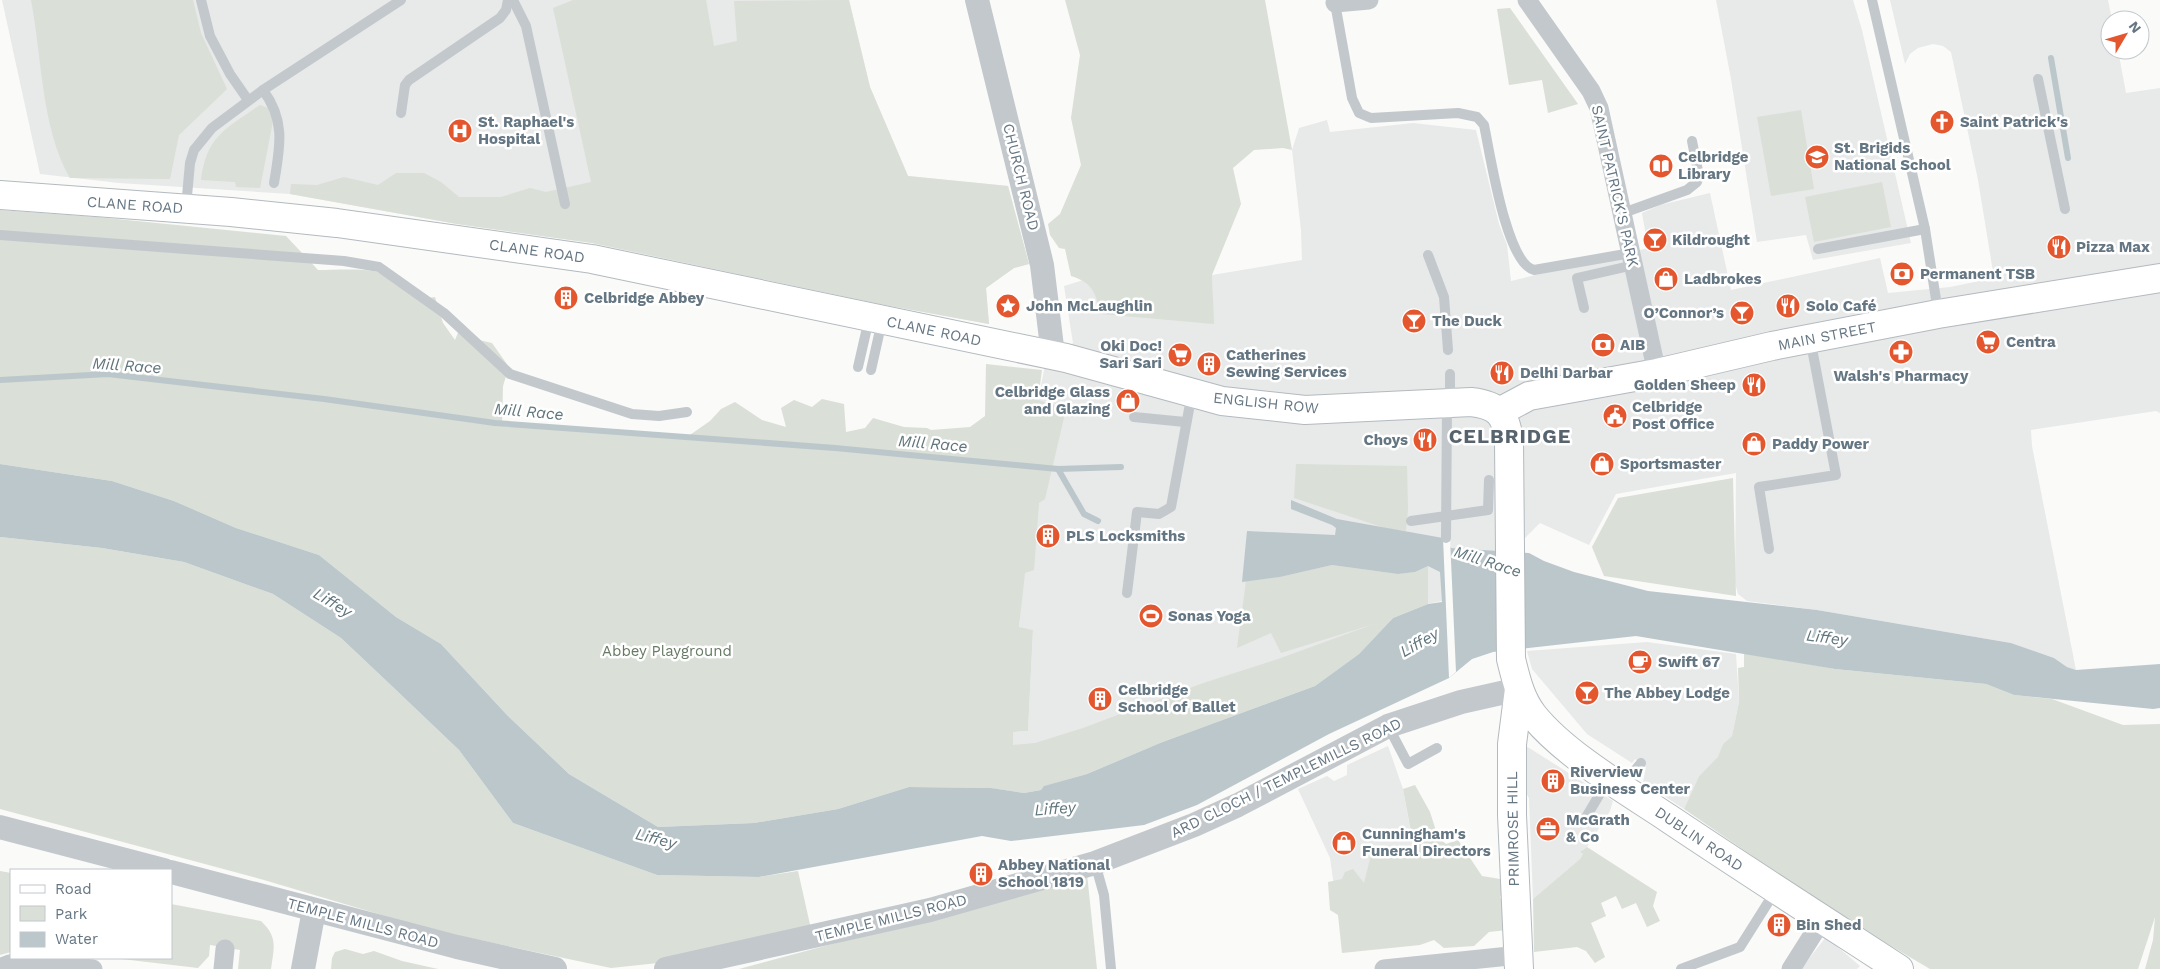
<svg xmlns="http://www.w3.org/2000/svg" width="2160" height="969" font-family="'Work Sans',sans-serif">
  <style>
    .built { fill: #e8e9e9 }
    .green { fill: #dadfd7 }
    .water { fill: #bbc7cb }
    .pier { fill: #fafaf8 }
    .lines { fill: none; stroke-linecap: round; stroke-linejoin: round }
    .stream { stroke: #bbc7cb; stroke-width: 6 }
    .secondary-casing { stroke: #b3babf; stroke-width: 30 }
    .service { stroke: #c3c8cc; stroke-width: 10 }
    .minor { stroke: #c3c8cc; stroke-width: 19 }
    .tertiary { stroke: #c3c8cc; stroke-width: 24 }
    .secondary { stroke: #fff; stroke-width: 28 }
    .labels { text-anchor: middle; stroke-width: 5; stroke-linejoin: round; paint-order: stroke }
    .poi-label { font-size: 15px; font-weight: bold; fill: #657683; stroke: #fff; text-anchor: start }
    .street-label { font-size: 15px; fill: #657683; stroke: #fff }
    .park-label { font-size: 15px; fill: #687a64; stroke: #fff }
    .water-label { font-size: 16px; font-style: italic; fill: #60757c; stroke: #fff }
    .district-label { font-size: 20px; font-weight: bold; letter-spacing: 1px; fill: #57646e; stroke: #fff }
  </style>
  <rect width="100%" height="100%" fill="#fafaf8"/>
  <!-- built -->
  <g class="built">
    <polygon points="2,0 849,0 870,87 908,176 1008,186 1029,264 1014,268 986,288 989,324 885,305 592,243 457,224 290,194 119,183 40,174"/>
    <polygon points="1716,0 1853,0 1862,30 1911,243 1813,260 1806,235 1757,242 1731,79"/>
    <polygon points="1890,0 2108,0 2112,20 2110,20 2110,50 2118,50 2126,93 2160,88 2160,413 2156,411 2031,430 2032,446 2076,670 2067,667 2054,658 2011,643 1817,610 1747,601 1738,594 1735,583 1736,473 1616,494 1589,545 1540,523 1510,553 1450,548 1442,601 1427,604 1281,660 1200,684 1130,710 1089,740 1013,761 1013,732 1028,731 1033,630 1019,628 1024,569 1037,504 1066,409 1038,401 1046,360 1073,343 1064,286 1113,271 1213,324 1212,275 1302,260 1301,230 1292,150 1299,128 1327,120 1330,132 1413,123 1476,130 1499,224 1507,245 1511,281 1648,248 1642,213 1660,205 1710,193 1731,290 1880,258 1888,293 1950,287 1994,278 1978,180 1951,52 1943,46 1933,44 1918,48 1910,54 1905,64"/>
    <polygon points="1647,642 1736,654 1739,702 1732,736 1723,744 1719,757 1699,776 1684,809 1643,782 1646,767 1641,763 1635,759 1632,763 1587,734 1532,669 1527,651"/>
    <polygon points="1388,746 1403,789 1416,861 1338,915 1330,858 1298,789 1327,776 1334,781 1347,775 1347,765"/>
    <polygon points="1526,746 1613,801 1610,811 1587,847 1580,852 1583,854 1580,859 1533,899 1529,798 1526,793"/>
    <polygon points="1826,937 1860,966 1857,969 1801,969"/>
  </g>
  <!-- green -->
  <g class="green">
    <path d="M 31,0 L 193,0 L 201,33 L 227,89 L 179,135 L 170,179 L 70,178 C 41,128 42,56 31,0 Z"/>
    <polygon points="573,0 706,0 714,46 737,41 734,1 849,0 870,87 908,176 1008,186 1029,264 1014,268 986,288 989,324 885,305 592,243 457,224 290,194 291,184 317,185 344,177 378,185 396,173 424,173 441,182 459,197 501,197 530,188 546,192 591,182 553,8"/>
    <path d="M 1065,0 L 1265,0 L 1292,150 L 1283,148 L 1254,150 L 1233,168 L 1241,204 L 1212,275 L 1214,324 L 1101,314 C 1095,292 1093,283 1071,276 L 1065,249 L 1059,248 L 1050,235 L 1048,224 L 1060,214 L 1081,165 L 1071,118 L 1080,55 Z"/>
    <polygon points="1510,8 1578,104 1548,113 1542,80 1509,85 1497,9"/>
    <path d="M 260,105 L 268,108 L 273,121 L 260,188 L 236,187 L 235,182 L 201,180 C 206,136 227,128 260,105 Z"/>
    <polygon points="1801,110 1814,189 1771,196 1757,117"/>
    <polygon points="1882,182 1891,227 1814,242 1805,197"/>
    <path d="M 0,210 L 97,217 L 286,236 L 318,270 C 335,270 361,268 377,272 C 402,278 404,303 435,297 L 443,323 L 455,340 L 462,323 L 479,340 L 492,343 L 509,367 L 503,386 L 502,426 L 687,437 L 710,421 L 721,409 L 735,402 L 762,420 L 786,427 L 781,408 L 794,400 L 812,407 L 822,399 L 844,404 L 846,432 L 865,428 L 873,418 L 904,427 L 927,428 L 931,430 L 970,427 L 985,416 L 986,364 L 1042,370 L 1038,400 L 1066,409 L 1045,499 L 1039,503 L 1034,570 L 1025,573 L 1019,627 L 1033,630 L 1028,731 L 1013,732 L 1013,745 L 1035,743 L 1083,728 L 1200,684 L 1278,659 L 1374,624 L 1281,653 L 1271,633 L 1237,648 L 1246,581 L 1280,577 L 1332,565 L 1398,574 L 1415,572 L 1428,566 L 1428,604 L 1393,618 L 1359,654 L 1315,686 L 1160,743 L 1087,774 L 1045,786 L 1041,790 L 1024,793 L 990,788 L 909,787 L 838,809 L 754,823 L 658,827 L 569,774 L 507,715 L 441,644 L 396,617 L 319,555 L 236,528 L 174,501 L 112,481 L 0,464 Z"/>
    <polygon points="1296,464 1407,466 1408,509 1406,531 1388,529 1294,498"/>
    <polygon points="1733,478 1736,596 1604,576 1592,547 1618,498"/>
    <polygon points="0,537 102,548 184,562 273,594 341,638 395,689 459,750 513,823 657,875 759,877 798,871 811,929 724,956 611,968 432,930 264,880 0,809"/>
    <polygon points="1744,652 1835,669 1986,684 2014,695 2052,699 2123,725 2160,724 2160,969 2145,969 2153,940 2155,917 2138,969 1930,969 1835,913 1684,809 1699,776 1718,757 1723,744 1732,736 1739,702 1738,668 1744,667"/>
    <polygon points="1415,785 1430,812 1438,837 1446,844 1458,840 1482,876 1506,880 1500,898 1504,899 1507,930 1489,932 1474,946 1444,948 1434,940 1420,945 1342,953 1338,915 1330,910 1328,882 1342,879 1345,872 1353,869 1364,883 1372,851 1414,848 1403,789"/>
    <polygon points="1587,847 1657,892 1653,906 1660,921 1647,927 1636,903 1622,909 1616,896 1601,903 1606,916 1591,923 1605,957 1595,963 1586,951 1577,947 1534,952 1533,899 1580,859 1583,854 1580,852"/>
    <polygon points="0,871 11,873 11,952 0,955"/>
    <polygon points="1087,874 1097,969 739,969 1068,881"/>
    <path d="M 171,904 L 261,921 C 278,937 274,947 271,969 L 238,969 L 240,950 L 210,945 L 209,956 L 198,968 L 113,958 L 171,958 Z"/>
    <polygon points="345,949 363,954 374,951 402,961 438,969 331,969 332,958 335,952"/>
  </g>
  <!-- water -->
  <polygon class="water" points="0,464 112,481 174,501 236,528 319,555 396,617 441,644 507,715 569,774 658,827 754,823 838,809 909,787 991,788 1024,793 1041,790 1044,786 1087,774 1160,743 1315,686 1359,654 1393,618 1428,604 1442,602 1440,572 1428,566 1415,572 1398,574 1332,565 1280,577 1242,582 1247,531 1335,535 1336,528 1332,525 1291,509 1291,500 1337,519 1443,538 1451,548 1529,553 1544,561 1574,572 1648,591 1817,610 2011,643 2054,658 2067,667 2076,670 2160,664 2160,708 2153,709 2014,695 1986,684 1835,669 1636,636 1493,652 1472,659 1449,678 1329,734 1197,805 1144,825 1011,841 982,836 759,877 657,875 513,823 459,750 395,689 341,638 273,594 184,562 102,548 0,537"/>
  <!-- pier -->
  <polygon class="pier" points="1443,538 1450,538 1456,672 1449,678"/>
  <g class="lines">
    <!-- stream -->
    <g class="stream">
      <polyline points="2051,58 2068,158"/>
      <polyline points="0,380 108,374 324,399 495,423 835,448 1058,469 1121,467"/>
      <polyline points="1058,469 1084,514 1098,521"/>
    </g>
    <defs>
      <g id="secondary">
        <path d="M 0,195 L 231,212 L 337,223 L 592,259 L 1066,358 L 1222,401 L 1305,410 L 1471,402 C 1498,405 1506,414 1509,441 L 1511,659 C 1516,679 1520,698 1533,715 C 1564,754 1626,790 1668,818 C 1744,869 1822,919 1899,969"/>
        <polyline points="1499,412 1529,396 1657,373 1772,346 1938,314 2160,278"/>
        <polyline points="1519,689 1512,744 1512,815 1519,969"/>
      </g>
    </defs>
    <!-- secondary casing -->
    <use href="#secondary" class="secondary-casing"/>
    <!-- service -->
    <g class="service">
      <polyline points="201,0 210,36 230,74 248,100"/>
      <polyline points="513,0 526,26 565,204"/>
      <polyline points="1872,0 1925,229 1938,312"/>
      <path d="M 1331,1 L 1335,3 L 1352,98 L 1359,113 L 1371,118 L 1458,113 L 1477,117 L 1484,125 C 1490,153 1506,263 1534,270 L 1631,253"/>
      <polyline points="2038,79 2065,209"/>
      <path d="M 263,90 C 286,121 280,147 274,183"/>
      <polyline points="401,113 405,85 409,80 500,18 506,10 508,0"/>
      <polyline points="186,207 190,163 194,150 212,128 263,90 401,0"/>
      <polyline points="1623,213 1687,190 1697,182 1699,176 1692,141"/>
      <polyline points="0,235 344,261 379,267 444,313 510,374 632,414 659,416 687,412"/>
      <polyline points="1818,249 1925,229"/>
      <polyline points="1428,255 1444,297 1448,350"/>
      <polyline points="1584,308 1577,278 1634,265"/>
      <polyline points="858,367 869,319"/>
      <polyline points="871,370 882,321"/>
      <polyline points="1450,374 1450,402"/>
      <polyline points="1134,417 1185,422"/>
      <polyline points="1411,521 1488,510 1489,480"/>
      <polyline points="1446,538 1447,405"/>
      <polyline points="1769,549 1759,487 1836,475 1810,338"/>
      <polyline points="1127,593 1137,512 1159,514 1171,507 1192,393"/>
      <polyline points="1388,726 1408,764 1437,748"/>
      <polyline points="1622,786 1641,763"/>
      <polyline points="1585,819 1608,780"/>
      <polyline points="1095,863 1104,895 1111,969"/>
      <polyline points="1681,969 1740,947 1776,890"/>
    </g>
    <!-- minor -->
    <g class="minor">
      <polyline points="1527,0 1591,91 1599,108 1657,373"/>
      <polyline points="1335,3 1369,0"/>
      <path d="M 0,968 C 22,955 68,966 93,969"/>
      <polyline points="223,969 225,949"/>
      <polyline points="1384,969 1519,955"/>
      <polyline points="1791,969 1822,920"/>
    </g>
    <!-- tertiary -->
    <g class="tertiary">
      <polyline points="977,0 1042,265 1053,355"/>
      <polyline points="0,827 164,870"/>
      <polyline points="171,872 457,947 555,969"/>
      <polyline points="303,969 314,910"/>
      <polyline points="666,969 930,910 1095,863 1194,825 1238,805 1388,726 1461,702 1519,689"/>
    </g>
    <!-- secondary -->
    <use href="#secondary" class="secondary"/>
  </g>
  <!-- icons -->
  <defs>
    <symbol id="church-disc" viewBox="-11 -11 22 22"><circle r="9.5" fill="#e4572e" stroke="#fff"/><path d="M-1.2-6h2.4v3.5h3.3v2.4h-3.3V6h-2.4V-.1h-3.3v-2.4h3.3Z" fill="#fff"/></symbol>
    <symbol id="hospital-disc" viewBox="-11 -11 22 22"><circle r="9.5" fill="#e4572e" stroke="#fff"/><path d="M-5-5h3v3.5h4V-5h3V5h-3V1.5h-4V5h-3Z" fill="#fff"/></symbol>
    <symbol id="school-disc" viewBox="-11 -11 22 22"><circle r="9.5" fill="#e4572e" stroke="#fff"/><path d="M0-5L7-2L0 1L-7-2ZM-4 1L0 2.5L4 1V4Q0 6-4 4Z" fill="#fff"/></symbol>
    <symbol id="library-disc" viewBox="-11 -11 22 22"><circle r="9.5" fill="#e4572e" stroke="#fff"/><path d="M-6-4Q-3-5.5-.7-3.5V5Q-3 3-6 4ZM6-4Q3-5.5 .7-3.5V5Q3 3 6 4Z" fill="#fff"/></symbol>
    <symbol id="bar-disc" viewBox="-11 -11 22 22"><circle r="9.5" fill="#e4572e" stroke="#fff"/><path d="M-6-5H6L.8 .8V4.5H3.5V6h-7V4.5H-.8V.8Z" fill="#fff"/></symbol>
    <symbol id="restaurant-disc" viewBox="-11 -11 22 22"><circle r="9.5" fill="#e4572e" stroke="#fff"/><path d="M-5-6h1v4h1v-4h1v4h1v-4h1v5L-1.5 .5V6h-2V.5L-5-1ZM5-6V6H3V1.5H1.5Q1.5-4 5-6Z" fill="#fff"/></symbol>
    <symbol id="bank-disc" viewBox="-11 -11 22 22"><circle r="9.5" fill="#e4572e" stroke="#fff"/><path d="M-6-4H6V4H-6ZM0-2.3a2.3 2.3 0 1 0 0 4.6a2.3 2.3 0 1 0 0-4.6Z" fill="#fff"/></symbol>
    <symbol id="shop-disc" viewBox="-11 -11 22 22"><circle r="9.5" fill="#e4572e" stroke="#fff"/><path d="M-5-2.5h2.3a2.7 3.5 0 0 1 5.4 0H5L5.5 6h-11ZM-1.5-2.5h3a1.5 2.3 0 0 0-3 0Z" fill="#fff"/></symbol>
    <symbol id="building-disc" viewBox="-11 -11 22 22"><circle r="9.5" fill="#e4572e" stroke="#fff"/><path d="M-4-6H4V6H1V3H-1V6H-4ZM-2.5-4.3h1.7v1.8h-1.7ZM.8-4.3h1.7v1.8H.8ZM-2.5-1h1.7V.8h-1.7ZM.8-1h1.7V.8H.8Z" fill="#fff"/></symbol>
    <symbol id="sight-disc" viewBox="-11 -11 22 22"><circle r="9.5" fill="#e4572e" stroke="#fff"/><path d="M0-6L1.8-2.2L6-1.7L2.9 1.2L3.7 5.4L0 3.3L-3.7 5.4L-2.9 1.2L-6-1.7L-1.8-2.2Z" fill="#fff"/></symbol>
    <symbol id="supermarket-disc" viewBox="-11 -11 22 22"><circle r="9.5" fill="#e4572e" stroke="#fff"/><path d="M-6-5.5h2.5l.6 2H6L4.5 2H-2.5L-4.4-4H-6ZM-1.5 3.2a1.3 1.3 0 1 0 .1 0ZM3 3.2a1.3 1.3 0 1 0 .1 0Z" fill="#fff"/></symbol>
    <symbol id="pharmacy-disc" viewBox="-11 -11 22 22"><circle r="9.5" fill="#e4572e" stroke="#fff"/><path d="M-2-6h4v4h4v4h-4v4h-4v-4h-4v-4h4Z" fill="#fff"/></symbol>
    <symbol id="civic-disc" viewBox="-11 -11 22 22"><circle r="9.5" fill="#e4572e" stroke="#fff"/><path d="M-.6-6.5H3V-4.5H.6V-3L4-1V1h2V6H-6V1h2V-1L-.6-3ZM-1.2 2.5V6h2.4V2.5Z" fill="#fff"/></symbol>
    <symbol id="stadium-disc" viewBox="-11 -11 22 22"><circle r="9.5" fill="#e4572e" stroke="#fff"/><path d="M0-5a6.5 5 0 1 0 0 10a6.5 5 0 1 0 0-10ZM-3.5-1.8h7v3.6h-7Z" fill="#fff"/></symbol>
    <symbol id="cafe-disc" viewBox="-11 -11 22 22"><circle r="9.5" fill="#e4572e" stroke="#fff"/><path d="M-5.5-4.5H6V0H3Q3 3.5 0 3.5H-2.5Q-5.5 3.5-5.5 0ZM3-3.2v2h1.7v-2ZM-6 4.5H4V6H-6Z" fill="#fff"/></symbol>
    <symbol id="office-disc" viewBox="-11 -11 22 22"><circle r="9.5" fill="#e4572e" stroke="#fff"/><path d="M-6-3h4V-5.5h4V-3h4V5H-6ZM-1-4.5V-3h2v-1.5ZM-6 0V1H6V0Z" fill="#fff"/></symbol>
  </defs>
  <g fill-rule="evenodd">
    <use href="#church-disc" x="1928" y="108" width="28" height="28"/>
    <use href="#hospital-disc" x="446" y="117" width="28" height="28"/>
    <use href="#school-disc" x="1803" y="143" width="28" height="28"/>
    <use href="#library-disc" x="1647" y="152" width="28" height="28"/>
    <use href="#bar-disc" x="1641" y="226" width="28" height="28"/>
    <use href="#restaurant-disc" x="2045" y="233" width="28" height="28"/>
    <use href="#bank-disc" x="1888" y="260" width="28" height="28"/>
    <use href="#shop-disc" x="1652" y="265" width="28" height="28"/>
    <use href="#building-disc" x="552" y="284" width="28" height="28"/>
    <use href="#sight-disc" x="994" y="292" width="28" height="28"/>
    <use href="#restaurant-disc" x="1774" y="292" width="28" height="28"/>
    <use href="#bar-disc" x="1728" y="299" width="28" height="28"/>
    <use href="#bar-disc" x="1400" y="307" width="28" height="28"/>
    <use href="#supermarket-disc" x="1974" y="328" width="28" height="28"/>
    <use href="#bank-disc" x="1589" y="331" width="28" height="28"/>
    <use href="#pharmacy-disc" x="1887" y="338" width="28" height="28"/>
    <use href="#supermarket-disc" x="1166" y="341" width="28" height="28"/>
    <use href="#building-disc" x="1195" y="350" width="28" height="28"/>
    <use href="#restaurant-disc" x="1488" y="359" width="28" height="28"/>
    <use href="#restaurant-disc" x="1740" y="371" width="28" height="28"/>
    <use href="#shop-disc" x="1114" y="387" width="28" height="28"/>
    <use href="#civic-disc" x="1601" y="402" width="28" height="28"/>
    <use href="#restaurant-disc" x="1411" y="426" width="28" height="28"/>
    <use href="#shop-disc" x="1740" y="430" width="28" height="28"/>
    <use href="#shop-disc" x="1588" y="450" width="28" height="28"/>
    <use href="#building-disc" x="1034" y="522" width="28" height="28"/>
    <use href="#stadium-disc" x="1137" y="602" width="28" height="28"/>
    <use href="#cafe-disc" x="1626" y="648" width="28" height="28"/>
    <use href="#bar-disc" x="1573" y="679" width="28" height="28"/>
    <use href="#building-disc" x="1086" y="685" width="28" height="28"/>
    <use href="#building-disc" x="1539" y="767" width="28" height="28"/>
    <use href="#office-disc" x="1534" y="815" width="28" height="28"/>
    <use href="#shop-disc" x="1330" y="829" width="28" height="28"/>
    <use href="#building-disc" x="967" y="860" width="28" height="28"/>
    <use href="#building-disc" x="1765" y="911" width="28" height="28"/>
  </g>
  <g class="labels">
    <!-- poi labels -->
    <g class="poi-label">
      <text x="478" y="127">St. Raphael's<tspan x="478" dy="17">Hospital</tspan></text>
      <text x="1960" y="127">Saint Patrick's</text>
      <text x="1834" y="153">St. Brigids<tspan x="1834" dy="17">National School</tspan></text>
      <text x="1678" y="162">Celbridge<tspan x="1678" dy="17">Library</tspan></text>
      <text x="1672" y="245">Kildrought</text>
      <text x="2076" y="252">Pizza Max</text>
      <text x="1920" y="279">Permanent TSB</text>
      <text x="1684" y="284">Ladbrokes</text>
      <text x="584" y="303">Celbridge Abbey</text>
      <text x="1026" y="311">John McLaughlin</text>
      <text x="1806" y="311">Solo Café</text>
      <text x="1724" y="318" text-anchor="end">O’Connor’s</text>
      <text x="1432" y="326">The Duck</text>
      <text x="2006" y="347">Centra</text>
      <text x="1620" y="350">AIB</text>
      <text x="1162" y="351" text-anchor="end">Oki Doc!<tspan x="1162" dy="17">Sari Sari</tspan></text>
      <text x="1226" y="360">Catherines<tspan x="1226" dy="17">Sewing Services</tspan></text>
      <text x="1520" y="378">Delhi Darbar</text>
      <text x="1901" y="381" text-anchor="middle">Walsh's Pharmacy</text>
      <text x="1736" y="390" text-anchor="end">Golden Sheep</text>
      <text x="1110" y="397" text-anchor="end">Celbridge Glass<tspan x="1110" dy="17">and Glazing</tspan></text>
      <text x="1632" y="412">Celbridge<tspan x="1632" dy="17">Post Office</tspan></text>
      <text x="1408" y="445" text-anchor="end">Choys</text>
      <text x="1772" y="449">Paddy Power</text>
      <text x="1620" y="469">Sportsmaster</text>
      <text x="1066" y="541">PLS Locksmiths</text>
      <text x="1168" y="621">Sonas Yoga</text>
      <text x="1658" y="667">Swift 67</text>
      <text x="1118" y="695">Celbridge<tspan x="1118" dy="17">School of Ballet</tspan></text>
      <text x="1604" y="698">The Abbey Lodge</text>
      <text x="1570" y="777">Riverview<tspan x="1570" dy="17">Business Center</tspan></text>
      <text x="1566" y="825">McGrath<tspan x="1566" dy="17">&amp; Co</tspan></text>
      <text x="1362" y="839">Cunningham's<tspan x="1362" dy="17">Funeral Directors</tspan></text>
      <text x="998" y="870">Abbey National<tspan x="998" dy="17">School 1819</tspan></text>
      <text x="1796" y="930">Bin Shed</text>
    </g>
    <!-- street labels -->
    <g class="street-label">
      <text transform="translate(1021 177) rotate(76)" y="5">CHURCH ROAD</text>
      <text transform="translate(1615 186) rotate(77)" y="5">SAINT PATRICK'S PARK</text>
      <text transform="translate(135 205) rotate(4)" y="5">CLANE ROAD</text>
      <text transform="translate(537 251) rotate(8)" y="5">CLANE ROAD</text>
      <text transform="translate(934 331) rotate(12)" y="5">CLANE ROAD</text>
      <text transform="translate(1827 336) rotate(-11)" y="5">MAIN STREET</text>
      <text transform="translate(1266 403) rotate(6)" y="5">ENGLISH ROW</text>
      <text transform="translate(1286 778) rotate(-26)" y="5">ARD CLOCH / TEMPLEMILLS ROAD</text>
      <text transform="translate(1513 829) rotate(-91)" y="5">PRIMROSE HILL</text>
      <text transform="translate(1699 839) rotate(34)" y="5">DUBLIN ROAD</text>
      <text transform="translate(891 918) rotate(-14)" y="5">TEMPLE MILLS ROAD</text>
      <text transform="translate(363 923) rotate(15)" y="5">TEMPLE MILLS ROAD</text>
    </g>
    <!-- park labels -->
    <g class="park-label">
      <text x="667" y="656">Abbey Playground</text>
    </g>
    <!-- water labels -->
    <g class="water-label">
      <text transform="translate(127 365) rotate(4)" y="6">Mill Race</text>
      <text transform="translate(529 411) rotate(5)" y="6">Mill Race</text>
      <text transform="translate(933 443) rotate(5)" y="6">Mill Race</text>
      <text transform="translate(1488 561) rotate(18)" y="6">Mill Race</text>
      <text transform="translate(333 602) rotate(31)" y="6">Liffey</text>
      <text transform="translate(1827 637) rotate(7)" y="6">Liffey</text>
      <text transform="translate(1419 642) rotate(-30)" y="6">Liffey</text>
      <text transform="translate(1055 808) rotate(-4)" y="6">Liffey</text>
      <text transform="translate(656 838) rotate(14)" y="6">Liffey</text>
    </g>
    <!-- district labels -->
    <g class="district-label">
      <text x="1510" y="443">CELBRIDGE</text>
    </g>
  </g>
  <!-- legend -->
  <rect x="10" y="869" width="162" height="90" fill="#ffffff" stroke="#c1c8cd"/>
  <rect x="20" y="885" width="25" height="8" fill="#ffffff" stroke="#c1c8cd"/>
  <text x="55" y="894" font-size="15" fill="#657683">Road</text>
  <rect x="20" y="906" width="25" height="15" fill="#dadfd7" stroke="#c1c8cd"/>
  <text x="55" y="919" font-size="15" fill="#657683">Park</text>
  <rect x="20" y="932" width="25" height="15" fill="#bbc7cb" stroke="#c1c8cd"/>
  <text x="55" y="944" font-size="15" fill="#657683">Water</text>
  <!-- north arrow -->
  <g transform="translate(2125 35) rotate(52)"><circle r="24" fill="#ffffff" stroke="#c1c8cd"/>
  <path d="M0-4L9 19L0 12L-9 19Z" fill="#e4572e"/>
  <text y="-8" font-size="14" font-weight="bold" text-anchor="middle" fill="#657683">N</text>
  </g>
</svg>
